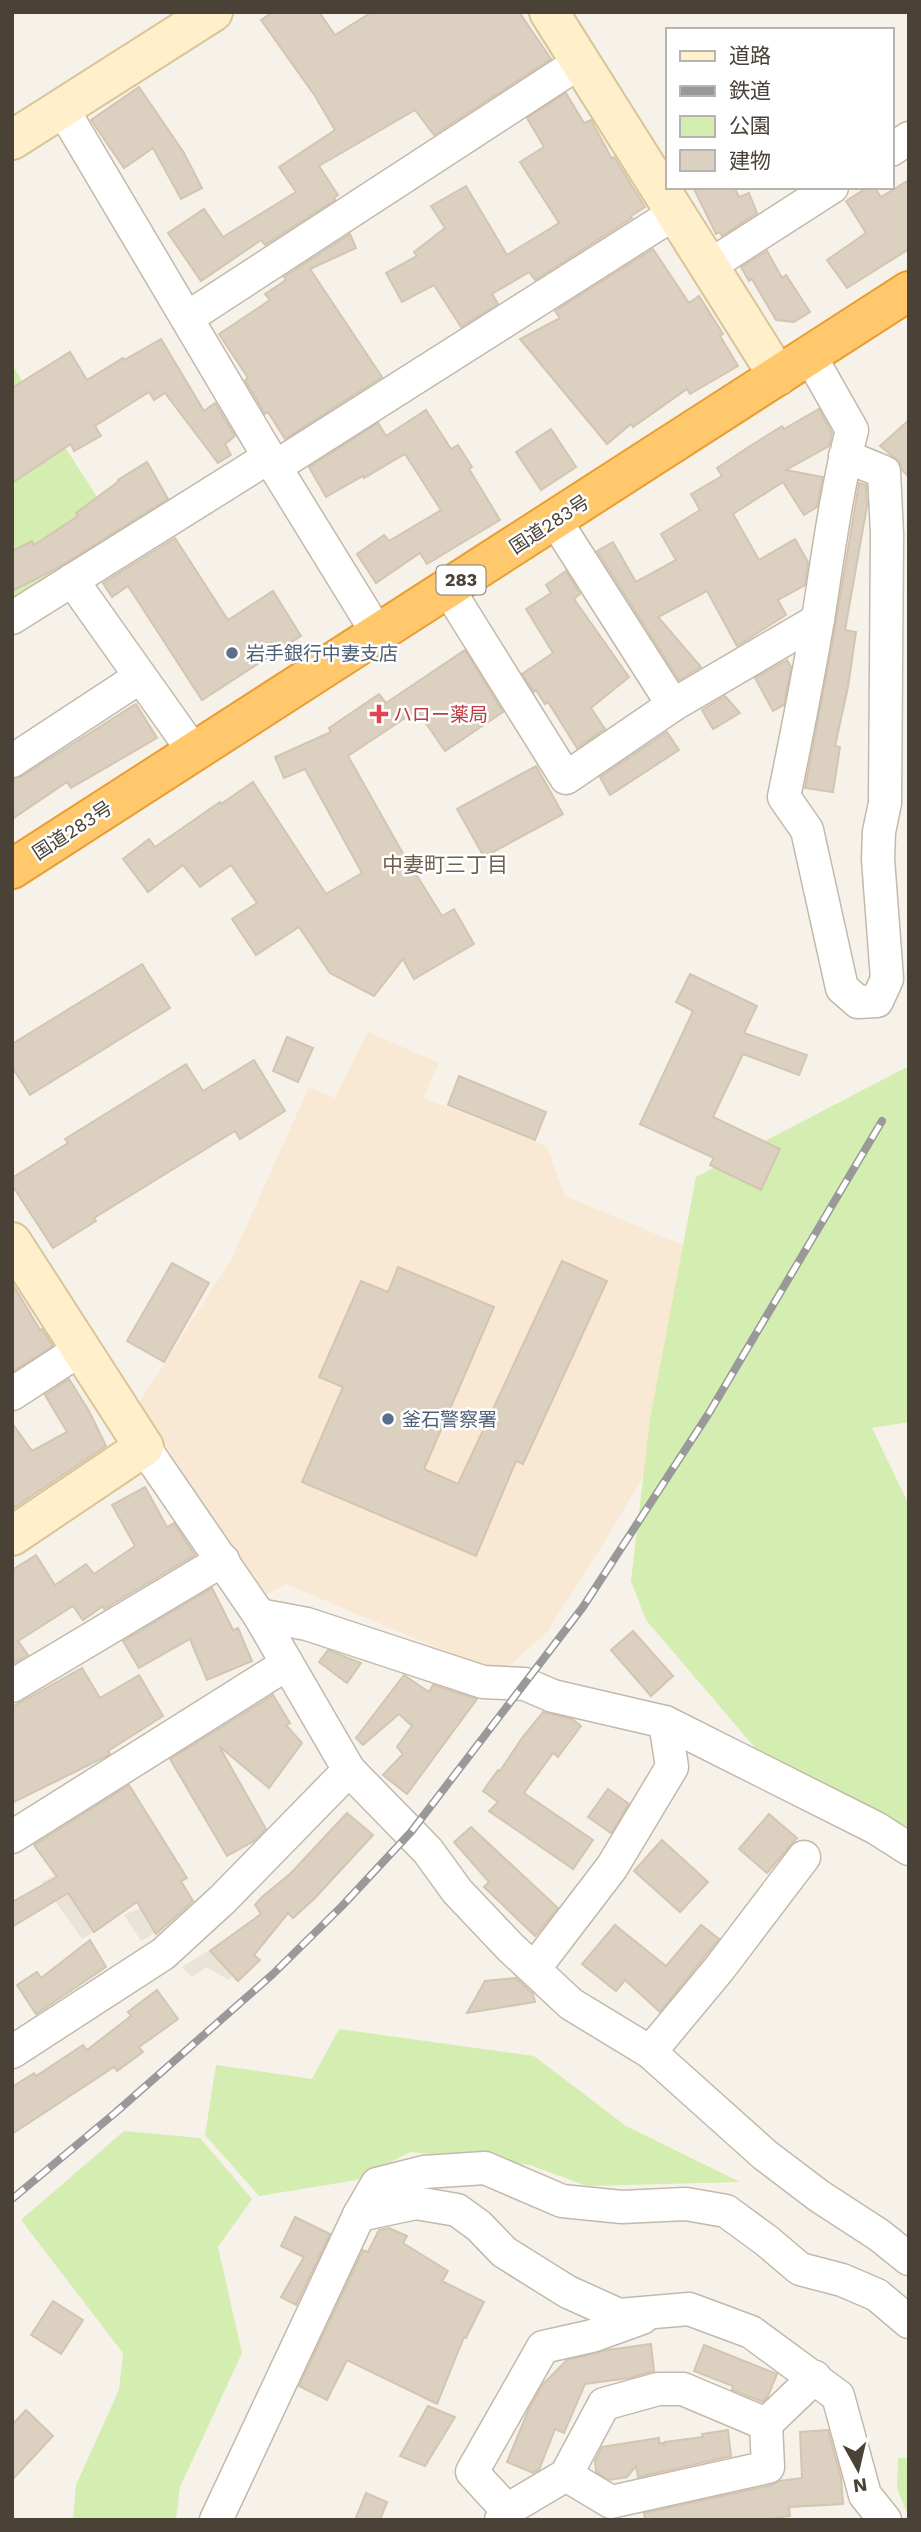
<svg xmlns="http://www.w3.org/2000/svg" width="921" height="2532" font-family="'Work Sans','Noto Sans JP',sans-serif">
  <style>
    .residential { fill: #eae4d8 }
    .commercial { fill: #f9e8d4 }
    .green { fill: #d4edb0 }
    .building { fill: #dcd0c1; stroke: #d4c5b1; stroke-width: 2 }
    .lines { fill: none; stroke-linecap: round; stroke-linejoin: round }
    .street-casing { stroke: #c3b9ab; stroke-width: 35 }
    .secondary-casing { stroke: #d9c597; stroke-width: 42 }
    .highway-casing { stroke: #ea9d30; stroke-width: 42 }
    .street { stroke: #fff; stroke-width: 32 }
    .secondary { stroke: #fff0cb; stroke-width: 38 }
    .highway { stroke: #ffc86c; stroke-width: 38 }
    .rail-casing { stroke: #999; stroke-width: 8 }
    .rail { stroke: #fff; stroke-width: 5; stroke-dasharray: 16; stroke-linecap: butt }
    .service-dot { fill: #5c6f8a; stroke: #fff; stroke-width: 2.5 }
    .health-dot { fill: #e0444e; stroke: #fff; stroke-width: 2.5 }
    .labels { text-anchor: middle; stroke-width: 5; stroke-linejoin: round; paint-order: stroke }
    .shield { fill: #fff; stroke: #817b73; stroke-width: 2 }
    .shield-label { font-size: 18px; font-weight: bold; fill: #4b4237 }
    .street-label { font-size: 19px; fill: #4b4237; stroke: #fff }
    .service-label { font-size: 19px; fill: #4e5e75; stroke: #fff; text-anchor: start }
    .health-label { font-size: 19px; fill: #be3a42; stroke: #fff; text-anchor: start }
    .neighbourhood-label { font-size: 21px; fill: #6f604d; stroke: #fff }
  </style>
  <rect width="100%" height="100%" fill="#f6f2ea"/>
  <!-- residential -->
  <g class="residential">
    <polygon points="76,1863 112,1920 82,1939 42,1882"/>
    <polygon points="179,1891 192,1912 141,1941 124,1915"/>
    <polygon points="229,1938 250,1962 229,1980 206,1967 192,1977 182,1967"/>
  </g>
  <!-- commercial -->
  <polygon class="commercial" points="368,1032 439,1063 423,1098 547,1146 565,1196 762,1278 598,1552 547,1632 508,1667 480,1666 286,1584 264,1596 138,1404 231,1260 309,1087 335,1098"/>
  <!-- green -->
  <g class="green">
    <polygon points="14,368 119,531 12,599 12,369"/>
    <polygon points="909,1066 909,1422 872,1428 909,1505 909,1827 769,1764 646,1620 631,1581 650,1419 696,1177"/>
    <polygon points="339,2029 534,2056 626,2126 740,2182 587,2186 530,2165 410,2152 357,2180 259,2196 205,2135 216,2065 312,2079"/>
    <polygon points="124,2131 200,2138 252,2199 218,2247 242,2353 180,2487 176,2520 73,2520 76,2485 119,2390 123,2353 21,2220"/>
    <polygon points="898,2458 909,2458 909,2517 897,2489"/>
  </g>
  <!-- building -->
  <g class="building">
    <polygon points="273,12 319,12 335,35 372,12 519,12 551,59 434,135 415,110 319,166 338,195 334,198 335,200 265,245 261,240 201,281 168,233 204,209 223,237 296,192 279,167 335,130 315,96 261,20"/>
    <polygon points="139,87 184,153 202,188 181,199 153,148 124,168 91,120"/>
    <polygon points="566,93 584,123 591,120 612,159 614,157 645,207 631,216 632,218 535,280 529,272 492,294 498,304 461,327 434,285 402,302 386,273 417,256 414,252 445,228 431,206 466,186 507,255 559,223 520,162 544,147 527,118"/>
    <polygon points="909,180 909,249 847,288 827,260 866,233 846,201 868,187 874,187 881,197"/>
    <polygon points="693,187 734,187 739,197 749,193 757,213 722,236 720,232 716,234"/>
    <polygon points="350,234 356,248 310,269 382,377 285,439 268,412 265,414 245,380 248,378 219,334 270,300 265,294 286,280 284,277"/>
    <polygon points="653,249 689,303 699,296 723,334 720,336 738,366 690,394 687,389 633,427 631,424 607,444 520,339 560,318 555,311"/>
    <polygon points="767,251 782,278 786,275 810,312 794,322 776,320 752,279 749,281 741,267"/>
    <polygon points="161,339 204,411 215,403 235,436 225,444 231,455 218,463 165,393 154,400 149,392 95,426 101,436 74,451 71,444 12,483 12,388 70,352 87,380 123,358 124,360"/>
    <polygon points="819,409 832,433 829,446 786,470 823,477 817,507 804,515 783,482 733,514 759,560 795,539 808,562 805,585 778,600 786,615 737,646 707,591 658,617 701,667 679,680 597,551 613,542 636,582 676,560 661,534 700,510 691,494 722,476 717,468 747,448 782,426 784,429"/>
    <polygon points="426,410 451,449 458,445 472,467 469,469 500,520 427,564 420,553 376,583 357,554 384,535 389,541 441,510 405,454 364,478 363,476 326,497 309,467 378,423 386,436"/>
    <polygon points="909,420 909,477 902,470 899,461 880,446"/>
    <polygon points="551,429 576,467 541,490 516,452"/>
    <polygon points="147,462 168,499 56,569 12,591 12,551 32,541 34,545 78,516 76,513 119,481 118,480"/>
    <polygon points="859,483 866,485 867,506 845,630 856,632 848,687 835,746 840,747 833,792 805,788 832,645"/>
    <polygon points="175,538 228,620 273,591 301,636 202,700 128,586 112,597 103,583"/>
    <polygon points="566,571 580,594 574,599 629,677 591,708 605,729 577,748 548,702 545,704 536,690 534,692 522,674 553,653 526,609 551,593 546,585"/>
    <polygon points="465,650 503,712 445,751 417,710 348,756 401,850 442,916 454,909 474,944 414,979 403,959 374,996 330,973 299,927 256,955 232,919 257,903 231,865 200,887 183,865 148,892 123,859 149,839 155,847 220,802 221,804 253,782 326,894 362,873 305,769 284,778 275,757 331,732 329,728 379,694 386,703"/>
    <polygon points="787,660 791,667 784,705 773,711 755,678"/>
    <polygon points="725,696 740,713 713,729 702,710"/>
    <polygon points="136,704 157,738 71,788 67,782 12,819 12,779 22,776"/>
    <polygon points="667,732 679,750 610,795 600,777"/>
    <polygon points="536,766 563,814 484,857 457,809"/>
    <polygon points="142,964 170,1008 30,1095 12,1067 12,1044"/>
    <polygon points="690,974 757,1006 744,1033 807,1055 799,1075 743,1054 713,1117 780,1149 761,1190 710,1165 714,1158 640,1124 693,1011 676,1002"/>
    <polygon points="287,1037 313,1048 298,1082 273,1071"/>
    <polygon points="254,1060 285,1111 240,1139 235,1131 94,1218 96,1221 53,1248 12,1185 12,1178 68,1143 65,1139 186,1064 203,1091"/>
    <polygon points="459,1076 546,1112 535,1140 448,1105"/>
    <polygon points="562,1261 607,1281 523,1464 516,1461 476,1556 302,1482 343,1387 319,1377 361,1281 388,1292 398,1267 494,1307 424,1469 458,1484"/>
    <polygon points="172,1263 209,1283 164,1362 127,1341"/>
    <polygon points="12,1283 40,1330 42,1329 53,1346 12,1372"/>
    <polygon points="69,1379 89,1411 106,1446 12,1509 12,1423 32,1451 67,1432 45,1395"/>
    <polygon points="145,1487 167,1527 174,1523 195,1555 104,1609 103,1606 83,1620 73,1606 18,1641 28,1655 12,1664 12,1570 36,1555 55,1585 86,1564 94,1574 135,1546 112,1505"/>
    <polygon points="212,1588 233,1630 238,1628 252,1661 207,1680 190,1639 139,1668 123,1641"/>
    <polygon points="633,1631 673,1676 651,1696 611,1650"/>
    <polygon points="328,1650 361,1663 347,1683 319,1662"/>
    <polygon points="82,1668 100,1698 139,1675 163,1716 108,1751 110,1754 107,1756 12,1803 12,1707"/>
    <polygon points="404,1675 429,1692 433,1685 477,1699 407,1794 383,1775 403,1754 397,1747 412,1726 399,1714 363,1745 356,1738"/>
    <polygon points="273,1695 290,1723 286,1725 302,1743 269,1788 219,1746 266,1829 254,1841 227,1856 170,1759"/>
    <polygon points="543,1712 572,1719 581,1726 558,1757 553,1753 524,1793 593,1840 573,1869 489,1811 498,1802 483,1791 498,1770 500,1771 522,1738"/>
    <polygon points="129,1785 187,1878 181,1881 193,1901 156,1934 137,1902 94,1932 68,1893 12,1927 12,1902 57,1877 34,1845"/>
    <polygon points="608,1789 629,1804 611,1833 588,1817"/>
    <polygon points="347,1813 373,1835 315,1898 293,1918 288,1913 254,1955 260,1960 238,1981 210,1951 261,1914 255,1905 262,1897 291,1873"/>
    <polygon points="769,1814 797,1838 767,1873 739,1849"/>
    <polygon points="471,1827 558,1908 535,1936 484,1887 489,1882 454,1842"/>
    <polygon points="662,1840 708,1882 680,1912 634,1871"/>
    <polygon points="615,1925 666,1966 701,1925 719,1939 660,2012 625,1980 616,1991 582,1964"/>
    <polygon points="90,1940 106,1967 36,2014 17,1985 37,1972 41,1978"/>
    <polygon points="516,1978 533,1994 535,2002 467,2013 485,1981"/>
    <polygon points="157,1990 178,2019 139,2047 143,2052 117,2071 114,2067 12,2134 12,2087 34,2073 36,2076 83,2045 87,2050 131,2016 128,2012"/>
    <polygon points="295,2217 330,2234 296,2305 281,2297 304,2257 281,2246"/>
    <polygon points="389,2228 407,2236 403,2243 448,2271 442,2281 484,2302 466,2338 464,2337 437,2404 347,2360 327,2400 299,2386 363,2250 368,2252 379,2230"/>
    <polygon points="53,2301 83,2320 61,2354 31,2335"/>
    <polygon points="651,2344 654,2371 629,2378 585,2384 564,2433 555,2429 539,2470 533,2473 507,2462 528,2411 543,2384 567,2360 608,2350"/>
    <polygon points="704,2345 777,2374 768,2396 763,2402 732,2390 733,2386 694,2371"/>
    <polygon points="428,2406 455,2417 425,2466 400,2456"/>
    <polygon points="26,2410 53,2436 12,2480 12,2425"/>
    <polygon points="728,2430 731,2456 638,2477 636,2466 627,2477 609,2480 596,2472 595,2461 602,2447 659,2438 659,2443 664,2443 664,2446 665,2442 703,2437 702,2434"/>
    <polygon points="828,2430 841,2478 843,2504 789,2507 790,2516 762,2520 645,2520 644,2513 772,2485 779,2481 802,2478 800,2432"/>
    <polygon points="366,2493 387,2502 380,2520 355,2520"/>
  </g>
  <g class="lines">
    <defs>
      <g id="street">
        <polyline points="62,108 269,457 378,634"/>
        <polyline points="891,150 909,138"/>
        <polyline points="709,266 832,187"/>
        <polyline points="187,318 580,62"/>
        <path d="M 810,356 L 852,430 C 836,492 828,556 818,619 C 808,679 796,738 784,797 L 807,830 L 842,988 L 858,1002 L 877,1001 L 887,979 L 878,859 L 879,832 L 885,803 L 887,534 L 884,472 L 845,456"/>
        <polyline points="275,467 675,213"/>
        <polyline points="555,520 673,705"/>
        <polyline points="72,580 194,752"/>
        <polyline points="448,589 566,778 673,705 818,620"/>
        <polyline points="12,618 269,457"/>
        <polyline points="12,761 140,677"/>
        <polyline points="12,1394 81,1349"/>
        <polyline points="144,1447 259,1615 349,1770 428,1851 457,1891 510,1947 571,2004 650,2052 765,2155 819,2196 879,2235 909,2259"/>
        <polyline points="259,1615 307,1624 483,1682 525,1684 553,1696 665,1722 876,1828 909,1849"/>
        <polyline points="12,1686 223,1560"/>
        <polyline points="12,1837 287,1664"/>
        <polyline points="534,1969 612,1867 672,1767 665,1722"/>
        <polyline points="12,2052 163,1954 223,1899 349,1770"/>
        <polyline points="650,2052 719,1969 804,1857"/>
        <polyline points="359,2215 377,2184 424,2172 485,2168 562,2201 622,2207 686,2204 726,2211 767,2241 800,2269 842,2280 877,2295 909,2322"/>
        <polyline points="766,2424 815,2377"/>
        <polyline points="507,2510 566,2475 611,2502 768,2467 766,2424 683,2389 658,2389 604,2404 566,2475"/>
        <polyline points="216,2520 359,2215 416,2203 457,2210 479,2226 504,2252 568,2292 619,2315 689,2309 751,2332 838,2396 865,2495 885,2520"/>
        <polyline points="501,2520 507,2510 472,2472 543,2347 592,2336 642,2318"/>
      </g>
      <g id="secondary">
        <polyline points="549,12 778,376"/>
        <polyline points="12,140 213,12"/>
        <polyline points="12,1242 144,1447 12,1536"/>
      </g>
      <polyline id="highway" points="12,869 909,291"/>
    </defs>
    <!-- street casing -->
    <use href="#street" class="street-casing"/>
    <!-- secondary casing -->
    <use href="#secondary" class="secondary-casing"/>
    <!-- highway casing -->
    <use href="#highway" class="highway-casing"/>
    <!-- street -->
    <use href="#street" class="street"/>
    <!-- secondary -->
    <use href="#secondary" class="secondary"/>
    <!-- highway -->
    <use href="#highway" class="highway"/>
    <defs>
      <polyline id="rail" points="12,2199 115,2113 273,1974 342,1906 411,1832 583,1607 709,1413 882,1121"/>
    </defs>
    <!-- rail casing -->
    <use href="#rail" class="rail-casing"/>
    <!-- rail -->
    <use href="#rail" class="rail"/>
  </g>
  <!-- markers -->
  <g class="service-dot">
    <circle cx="232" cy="653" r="7"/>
    <circle cx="388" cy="1419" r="7"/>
  </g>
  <path class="health-dot" d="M375.5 703.5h7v7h7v7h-7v7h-7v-7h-7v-7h7z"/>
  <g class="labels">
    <!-- shield labels -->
    <rect class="shield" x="436.5" y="565.5" width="49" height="29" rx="5"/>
    <g class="shield-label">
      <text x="461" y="586">283</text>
    </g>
    <!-- street labels -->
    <g class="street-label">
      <text transform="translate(549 524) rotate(-33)" y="7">国道283号</text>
      <text transform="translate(72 830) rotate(-33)" y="7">国道283号</text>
    </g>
    <!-- service labels -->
    <g class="service-label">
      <text x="246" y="660">岩手銀行中妻支店</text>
      <text x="402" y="1426">釜石警察署</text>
    </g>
    <!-- health labels -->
    <g class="health-label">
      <text x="393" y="721">ハロー薬局</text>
    </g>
    <!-- neighbourhood labels -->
    <g class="neighbourhood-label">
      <text x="445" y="872">中妻町三丁目</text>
    </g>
  </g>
  <!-- border -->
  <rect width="921" height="2532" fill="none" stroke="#4b4237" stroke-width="28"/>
  <!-- legend -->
  <rect x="666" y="28" width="228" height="161" fill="#ffffff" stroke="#b7b3af" stroke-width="2"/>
  <rect x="680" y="51" width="35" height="10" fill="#fff0cb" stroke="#b7b3af" stroke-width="2"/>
  <text x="729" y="63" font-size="21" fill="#4b4237">道路</text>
  <rect x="680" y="86" width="35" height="10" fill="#999999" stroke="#b7b3af" stroke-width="2"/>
  <text x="729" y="98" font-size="21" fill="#4b4237">鉄道</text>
  <rect x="680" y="116" width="35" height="21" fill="#d4edb0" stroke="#b7b3af" stroke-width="2"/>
  <text x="729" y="133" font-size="21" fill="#4b4237">公園</text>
  <rect x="680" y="150" width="35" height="21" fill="#dcd0c1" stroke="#b7b3af" stroke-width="2"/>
  <text x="729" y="168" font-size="21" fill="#4b4237">建物</text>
  <!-- north arrow -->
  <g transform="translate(858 2469) rotate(172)" stroke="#ffffff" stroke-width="5" paint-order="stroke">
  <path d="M0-5L12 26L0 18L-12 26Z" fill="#4b4237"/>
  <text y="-10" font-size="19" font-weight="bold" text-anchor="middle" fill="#4b4237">N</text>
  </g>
</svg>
